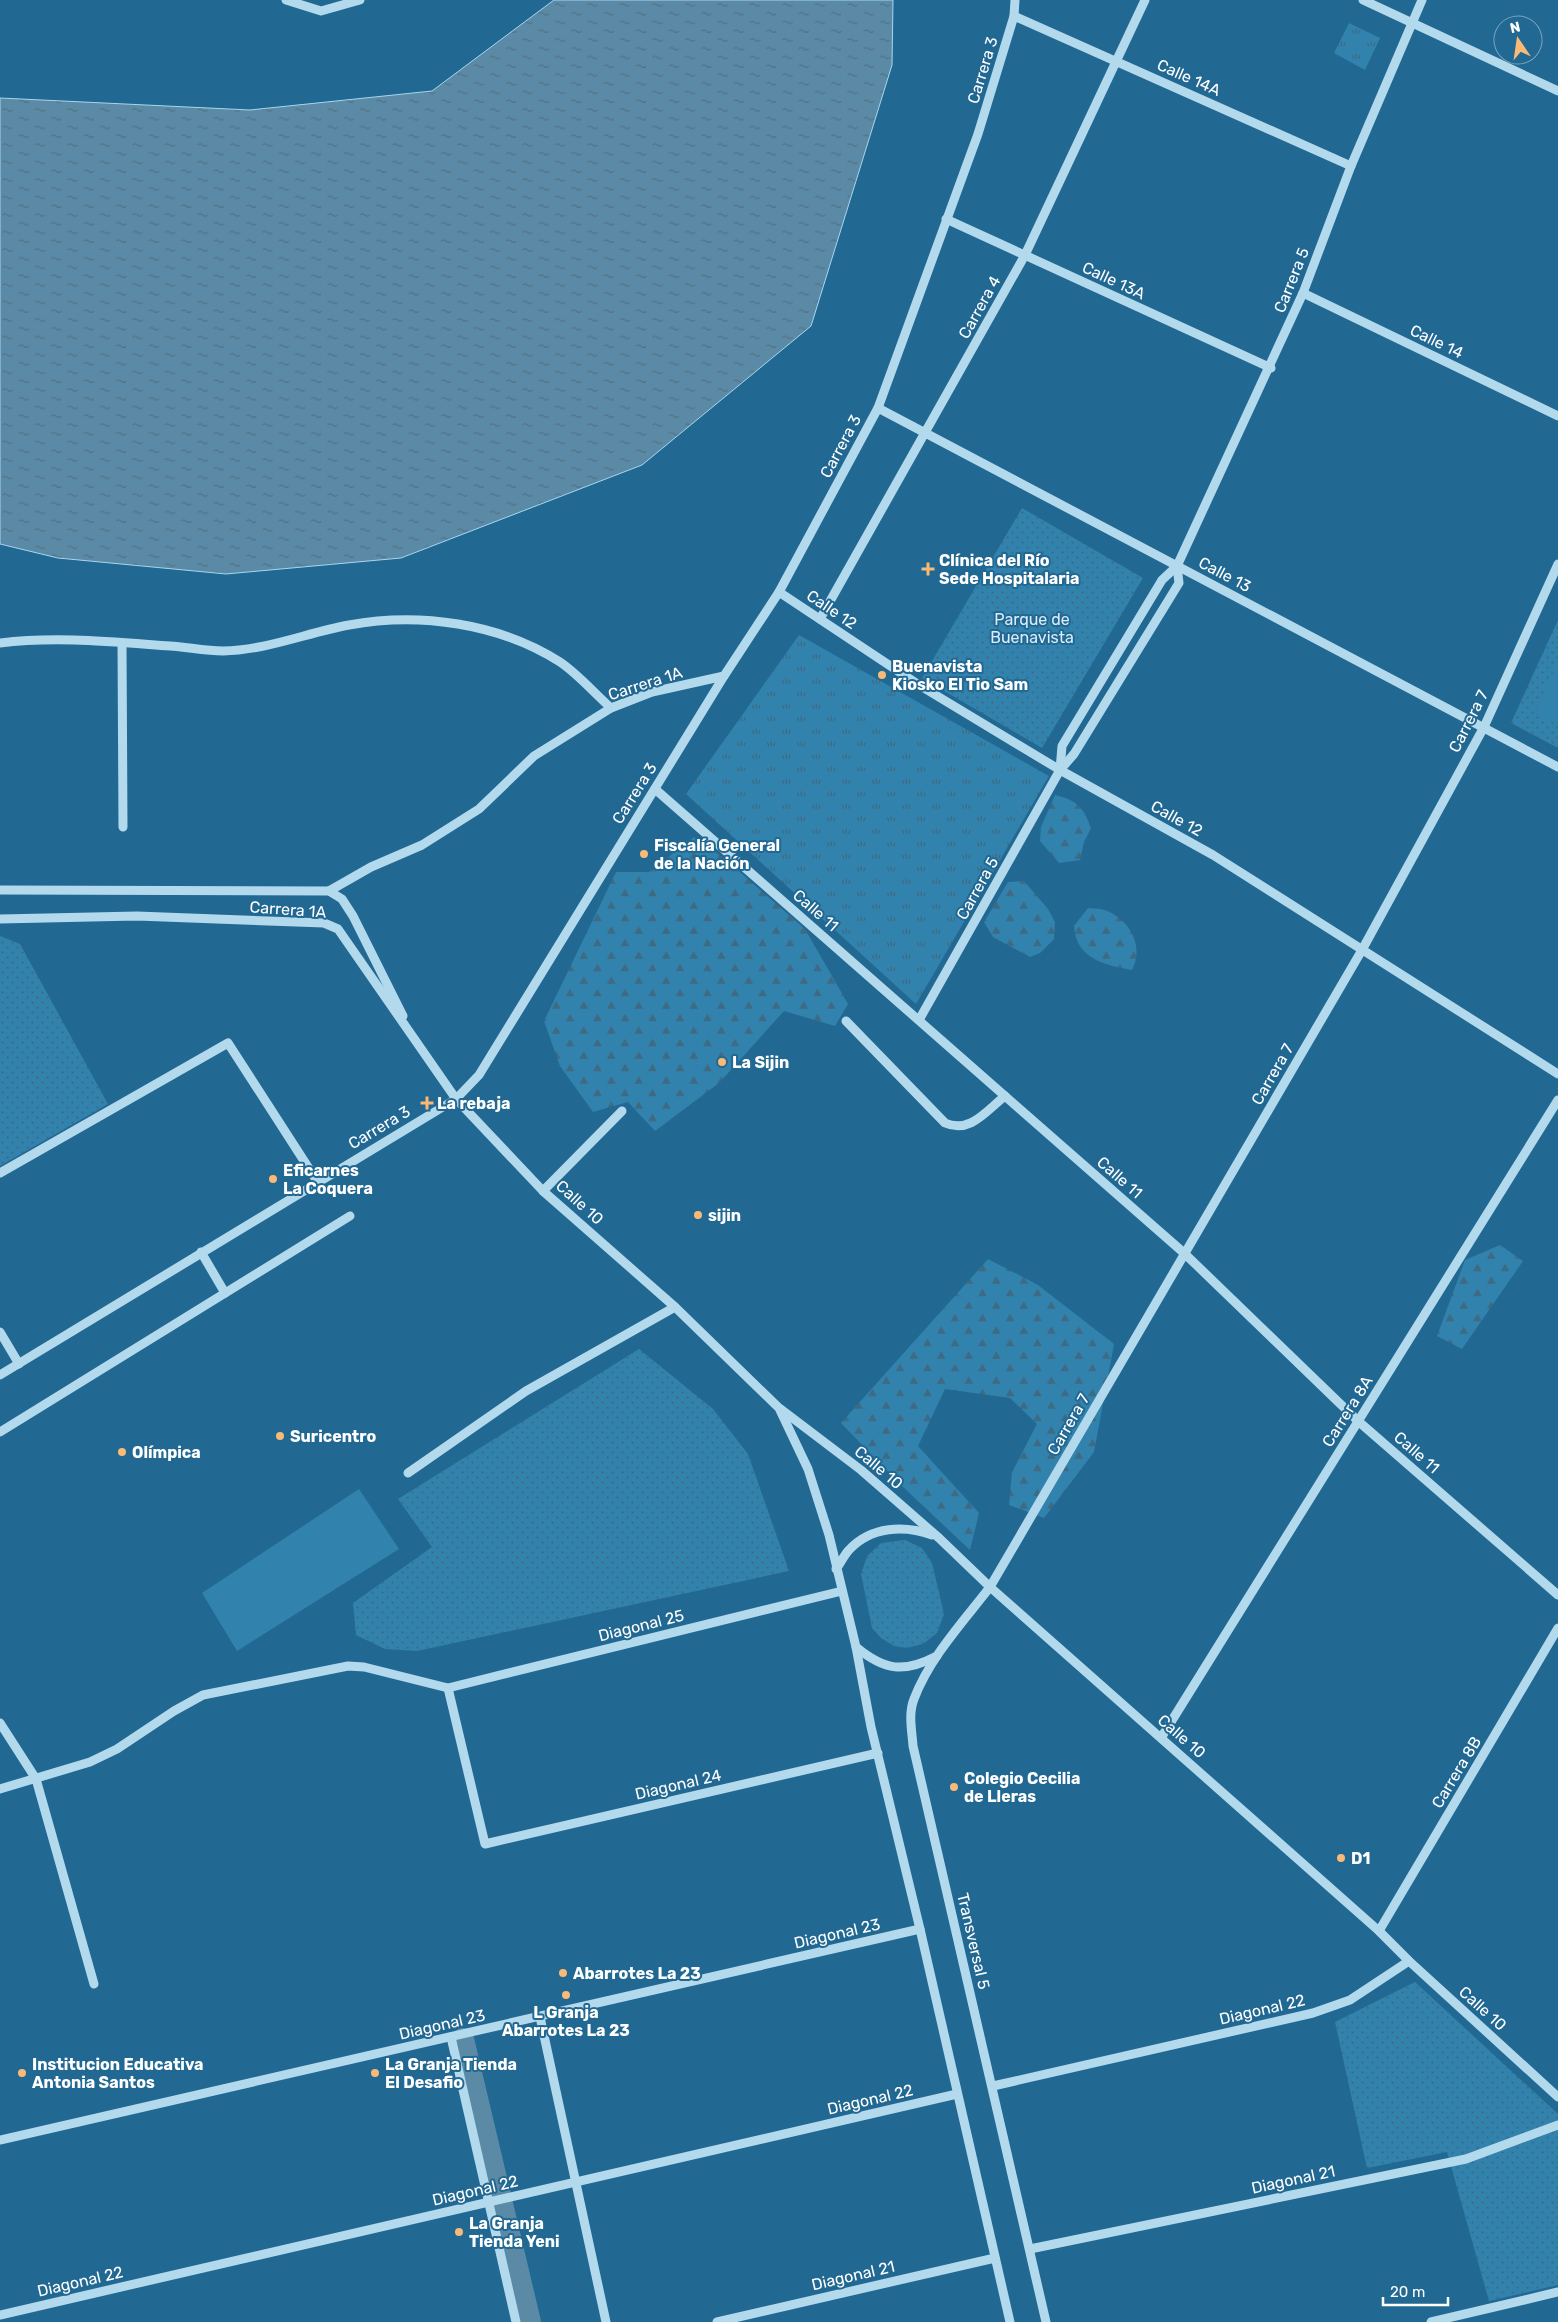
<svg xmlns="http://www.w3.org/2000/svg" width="1558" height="2322" font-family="Rubik,sans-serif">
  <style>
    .grass { fill: url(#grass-tufts) }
    .forest { fill: url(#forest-firs) }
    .park { fill: url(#park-dots) }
    .pitch { fill: #3282ae }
    .water { fill: url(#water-ripples); stroke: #a7d6ef }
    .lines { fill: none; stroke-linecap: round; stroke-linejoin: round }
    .canal { stroke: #5a8aa6; stroke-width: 22 }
    .minor { stroke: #b3d9ed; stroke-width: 9 }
    .poi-dot { fill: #faba75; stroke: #216893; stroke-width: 2 }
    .labels { text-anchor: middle; stroke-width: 4; stroke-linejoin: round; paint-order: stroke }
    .street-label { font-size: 16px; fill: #fff; stroke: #216893 }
    .poi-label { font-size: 16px; font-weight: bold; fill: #fff; stroke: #216893; text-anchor: start }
    .park-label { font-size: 16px; fill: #d9eefa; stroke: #216893 }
  </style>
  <defs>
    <pattern id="grass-tufts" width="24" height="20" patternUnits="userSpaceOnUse" patternTransform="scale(1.25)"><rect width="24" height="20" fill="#3282ae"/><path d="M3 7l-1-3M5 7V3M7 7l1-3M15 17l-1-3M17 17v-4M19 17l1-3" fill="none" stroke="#3e6a82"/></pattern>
    <pattern id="forest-firs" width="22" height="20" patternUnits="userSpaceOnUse" patternTransform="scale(1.25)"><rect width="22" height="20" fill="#3282ae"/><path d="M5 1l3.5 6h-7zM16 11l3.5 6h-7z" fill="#3e6a82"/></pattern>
    <pattern id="park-dots" width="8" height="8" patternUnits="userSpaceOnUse" patternTransform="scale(1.25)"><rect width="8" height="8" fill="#3282ae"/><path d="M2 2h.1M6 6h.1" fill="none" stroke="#3e6a82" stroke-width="1.8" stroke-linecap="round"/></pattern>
    <pattern id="water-ripples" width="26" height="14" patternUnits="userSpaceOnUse" patternTransform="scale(1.25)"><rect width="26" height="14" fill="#5a8aa6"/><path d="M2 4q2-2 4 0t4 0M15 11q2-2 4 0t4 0" fill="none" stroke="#547182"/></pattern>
  </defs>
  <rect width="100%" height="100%" fill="#216893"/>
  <!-- grass -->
  <g class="grass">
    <polygon points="1349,23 1380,38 1365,70 1334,53"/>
    <polygon points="799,635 1049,776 916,1004 686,794"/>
  </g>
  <!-- forest -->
  <g class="forest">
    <path d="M 1055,795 C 1077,800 1084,808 1091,828 L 1084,842 L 1080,860 L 1059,863 L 1040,841 L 1041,827 Z"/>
    <polygon points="694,837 725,859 805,929 848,1004 835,1026 784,1011 719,1083 655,1131 628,1102 593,1112 560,1066 544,1021 616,872 649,872"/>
    <polygon points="1024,881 1048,909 1055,922 1054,939 1040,953 1030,957 993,937 984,922 1008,882"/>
    <path d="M 1088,908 C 1093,909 1099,908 1104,910 C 1129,917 1145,947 1132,970 C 1105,965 1076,959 1074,926 Z"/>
    <polygon points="1500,1245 1523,1261 1462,1349 1437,1336 1465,1260"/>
    <polygon points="988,1259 1038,1285 1114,1344 1094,1452 1044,1518 1009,1505 1012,1472 1037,1424 1010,1398 945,1389 918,1446 979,1513 970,1550 902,1486 841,1423"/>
  </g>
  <!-- park -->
  <g class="park">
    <polygon points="1022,508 1143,578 1042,748 922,678"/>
    <polygon points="1558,620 1558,748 1511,723"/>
    <polygon points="0,936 20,944 108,1104 0,1166"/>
    <polygon points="639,1349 713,1409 748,1454 789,1571 417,1651 385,1649 356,1635 353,1603 432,1547 398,1499"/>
    <polygon points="905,1540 922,1548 932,1563 944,1614 937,1633 923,1644 907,1648 894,1646 881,1638 872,1628 861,1574 867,1556 881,1543"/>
    <polygon points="1415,1982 1558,2114 1558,2285 1489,2301 1447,2152 1367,2168 1335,2022"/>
  </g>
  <!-- pitch -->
  <g class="pitch">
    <polygon points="1558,661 1558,725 1535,712"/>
    <polygon points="359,1489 399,1549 237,1651 202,1593"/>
  </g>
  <!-- water -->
  <polygon class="water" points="554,0 893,0 892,65 811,326 642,465 401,558 226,574 58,558 0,544 0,98 250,110 432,91"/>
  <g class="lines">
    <!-- canal -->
    <polyline class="canal" points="463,2039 530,2322"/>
    <!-- minor -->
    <g class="minor">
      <polyline points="286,0 321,11 360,0"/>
      <polyline points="1363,0 1558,91"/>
      <polyline points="1014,16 1351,166"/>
      <polyline points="946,219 1271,368"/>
      <polyline points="1303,293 1558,416"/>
      <polyline points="878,408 1558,767"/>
      <polyline points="779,592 919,685 1060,770 1213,855 1558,1074"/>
      <polyline points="820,619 1025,255 1145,0"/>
      <path d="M 0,643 C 56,636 114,642 170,646 C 187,647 205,651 223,651 C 267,650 306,633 349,625 C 419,612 499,623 560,662 C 578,674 594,693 611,708"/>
      <polyline points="122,643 123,827"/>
      <polyline points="1060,770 1062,746 1162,580 1177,566 1303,293 1351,166 1422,0"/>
      <polyline points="655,789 1184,1253 1358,1421 1558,1595"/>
      <polyline points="0,890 329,891 342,899 353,916 403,1016"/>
      <polyline points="329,891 371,867 422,845 479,809 534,756 611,708 652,692 724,676"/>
      <polyline points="0,919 137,916 324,923 338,929 456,1099 543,1191 675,1307 778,1407 861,1470 939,1538 990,1587 1379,1931 1409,1961 1558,2097"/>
      <polyline points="919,1020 1060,770 1074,754 1179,583 1177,566"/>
      <path d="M 846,1021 L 945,1123 C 970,1134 986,1111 1005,1096"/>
      <polyline points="0,1173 228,1043 317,1181"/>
      <polyline points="543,1191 622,1111"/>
      <polyline points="201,1252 225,1293"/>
      <polyline points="0,1332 19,1364"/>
      <polyline points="0,1375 456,1099 479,1075 724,676 779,592 878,408 978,134 1014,16 1015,0"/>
      <polyline points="780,1410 808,1469 829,1535 856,1647 871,1727 920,1929 1010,2322"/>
      <polyline points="0,1432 350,1216"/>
      <polyline points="408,1473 526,1391 675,1307"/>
      <path d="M 836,1569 C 841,1563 844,1555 849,1550 C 871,1526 905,1525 932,1535"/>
      <path d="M 856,1647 C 885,1671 904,1673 937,1656"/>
      <polyline points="448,1688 485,1844 878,1753"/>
      <polyline points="0,1723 36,1779 94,1984"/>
      <polyline points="1161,1738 1558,1100"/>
      <polyline points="0,1789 90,1762 117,1749 174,1711 203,1695 348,1666 364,1667 448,1688 842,1591"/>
      <polyline points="1379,1931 1558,1628"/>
      <polyline points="540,2017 606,2322"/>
      <polyline points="451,2037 516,2322"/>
      <polyline points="993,2086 1313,2013 1350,2000 1409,1961"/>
      <polyline points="0,2140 920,1929"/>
      <polyline points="1030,2249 1466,2159 1558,2125"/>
      <polyline points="0,2315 957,2094"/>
      <polyline points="717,2322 995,2258"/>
      <path d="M 1046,2322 L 913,1746 C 912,1731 908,1714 914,1699 C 930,1657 963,1622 990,1587 L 1362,950 L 1484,727 L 1558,564"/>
      <polyline points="1431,2322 1558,2292"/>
    </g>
  </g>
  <!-- markers -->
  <g class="poi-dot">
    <path d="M925.5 561.5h5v5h5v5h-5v5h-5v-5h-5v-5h5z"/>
    <circle cx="882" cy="675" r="5"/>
    <circle cx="644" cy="854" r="5"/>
    <circle cx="722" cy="1062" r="5"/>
    <path d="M424.5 1095.5h5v5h5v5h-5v5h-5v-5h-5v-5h5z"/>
    <circle cx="273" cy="1179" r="5"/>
    <circle cx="698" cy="1215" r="5"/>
    <circle cx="280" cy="1436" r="5"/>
    <circle cx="122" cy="1452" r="5"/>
    <circle cx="954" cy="1787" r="5"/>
    <circle cx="1341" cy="1858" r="5"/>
    <circle cx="563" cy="1973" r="5"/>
    <circle cx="566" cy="1995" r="5"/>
    <circle cx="22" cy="2073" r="5"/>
    <circle cx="375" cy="2073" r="5"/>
    <circle cx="459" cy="2232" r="5"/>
  </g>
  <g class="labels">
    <!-- street labels -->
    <g class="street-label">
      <text transform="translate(982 70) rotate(-73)" y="6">Carrera 3</text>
      <text transform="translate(1189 77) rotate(24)" y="6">Calle 14A</text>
      <text transform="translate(1114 280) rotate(25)" y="6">Calle 13A</text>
      <text transform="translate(1291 280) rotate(-68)" y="6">Carrera 5</text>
      <text transform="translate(979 307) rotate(-61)" y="6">Carrera 4</text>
      <text transform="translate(1437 341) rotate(26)" y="6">Calle 14</text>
      <text transform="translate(840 446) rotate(-62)" y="6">Carrera 3</text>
      <text transform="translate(1225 574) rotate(28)" y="6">Calle 13</text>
      <text transform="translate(832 609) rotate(34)" y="6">Calle 12</text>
      <text transform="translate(645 683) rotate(-18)" y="6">Carrera 1A</text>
      <text transform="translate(1468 721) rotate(-63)" y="6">Carrera 7</text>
      <text transform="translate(634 793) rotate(-58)" y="6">Carrera 3</text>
      <text transform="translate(1177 818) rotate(29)" y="6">Calle 12</text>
      <text transform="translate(977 888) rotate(-61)" y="6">Carrera 5</text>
      <text transform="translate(288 909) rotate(4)" y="6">Carrera 1A</text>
      <text transform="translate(816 910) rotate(41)" y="6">Calle 11</text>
      <text transform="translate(1272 1074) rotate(-60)" y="6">Carrera 7</text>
      <text transform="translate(379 1127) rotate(-31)" y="6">Carrera 3</text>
      <text transform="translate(1120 1177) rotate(41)" y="6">Calle 11</text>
      <text transform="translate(580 1202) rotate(42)" y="6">Calle 10</text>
      <text transform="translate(1347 1411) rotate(-58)" y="6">Carrera 8A</text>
      <text transform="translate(1068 1424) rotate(-60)" y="6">Carrera 7</text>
      <text transform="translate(1417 1452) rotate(41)" y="6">Calle 11</text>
      <text transform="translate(879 1467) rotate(40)" y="6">Calle 10</text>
      <text transform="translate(641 1625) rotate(-14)" y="6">Diagonal 25</text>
      <text transform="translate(1182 1736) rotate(41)" y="6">Calle 10</text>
      <text transform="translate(1456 1772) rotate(-59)" y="6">Carrera 8B</text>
      <text transform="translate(678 1784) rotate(-13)" y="6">Diagonal 24</text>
      <text transform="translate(837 1933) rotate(-13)" y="6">Diagonal 23</text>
      <text transform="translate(974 1941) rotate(77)" y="6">Transversal 5</text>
      <text transform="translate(1483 2008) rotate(42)" y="6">Calle 10</text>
      <text transform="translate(1262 2009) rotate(-13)" y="6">Diagonal 22</text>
      <text transform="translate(442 2024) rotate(-13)" y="6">Diagonal 23</text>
      <text transform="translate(870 2099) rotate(-13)" y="6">Diagonal 22</text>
      <text transform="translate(1293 2179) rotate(-12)" y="6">Diagonal 21</text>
      <text transform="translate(475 2190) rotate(-13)" y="6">Diagonal 22</text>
      <text transform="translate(853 2275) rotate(-13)" y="6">Diagonal 21</text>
      <text transform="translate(80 2281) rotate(-13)" y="6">Diagonal 22</text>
    </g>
    <!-- poi labels -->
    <g class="poi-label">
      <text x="939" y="566">Clínica del Río<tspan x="939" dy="18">Sede Hospitalaria</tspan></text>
      <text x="892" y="672">Buenavista<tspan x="892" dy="18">Kiosko El Tio Sam</tspan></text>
      <text x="654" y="851">Fiscalía General<tspan x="654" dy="18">de la Nación</tspan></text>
      <text x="732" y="1068">La Sijin</text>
      <text x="437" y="1109">La rebaja</text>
      <text x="283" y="1176">Eficarnes<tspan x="283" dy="18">La Coquera</tspan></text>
      <text x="708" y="1221">sijin</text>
      <text x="290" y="1442">Suricentro</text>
      <text x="132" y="1458">Olímpica</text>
      <text x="964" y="1784">Colegio Cecilia<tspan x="964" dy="18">de Lleras</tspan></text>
      <text x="1351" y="1864">D1</text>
      <text x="573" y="1979">Abarrotes La 23</text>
      <text x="566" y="2018" text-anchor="middle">L Granja<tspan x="566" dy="18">Abarrotes La 23</tspan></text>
      <text x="32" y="2070">Institucion Educativa<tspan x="32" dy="18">Antonia Santos</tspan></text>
      <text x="385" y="2070">La Granja Tienda<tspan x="385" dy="18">El Desafio</tspan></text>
      <text x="469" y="2229">La Granja<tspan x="469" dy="18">Tienda Yeni</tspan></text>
    </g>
    <!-- park labels -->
    <g class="park-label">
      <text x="1032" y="625">Parque de<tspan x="1032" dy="18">Buenavista</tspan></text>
    </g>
  </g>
  <!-- north arrow -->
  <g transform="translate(1518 40) rotate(347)"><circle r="24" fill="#216893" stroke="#7aa4be"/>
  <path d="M0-4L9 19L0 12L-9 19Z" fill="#faba75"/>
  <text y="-8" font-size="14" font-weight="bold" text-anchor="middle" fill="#ffffff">N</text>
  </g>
  <!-- scale -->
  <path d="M1383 2297v8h65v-8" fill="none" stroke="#ffffff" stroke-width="2.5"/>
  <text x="1390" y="2297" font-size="15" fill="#ffffff" stroke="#216893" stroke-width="4" paint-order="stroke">20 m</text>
</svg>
